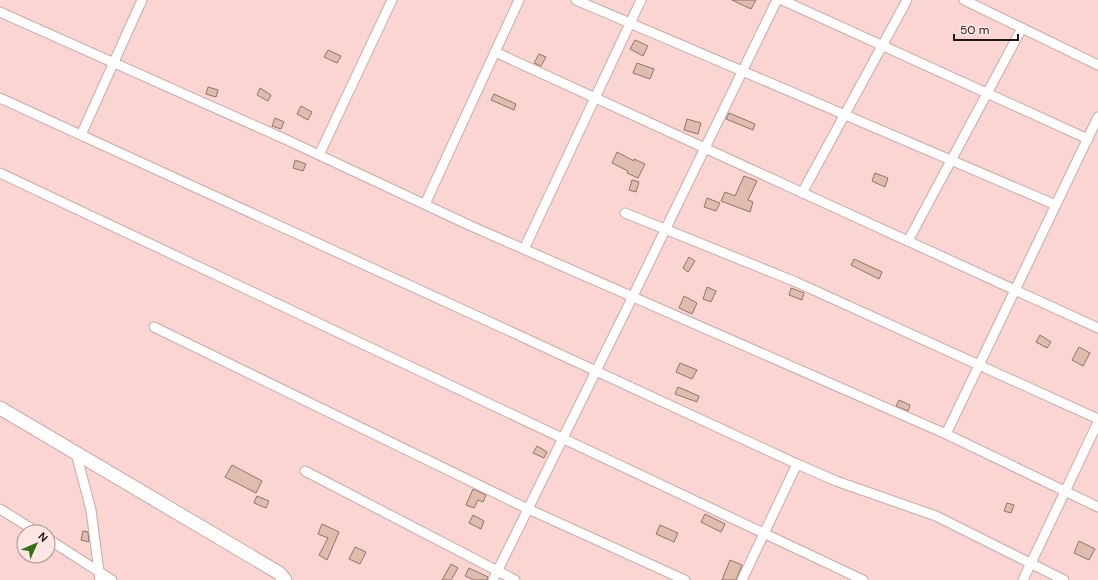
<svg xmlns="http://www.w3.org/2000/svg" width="1098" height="580" font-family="'DM Sans',sans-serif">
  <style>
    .building { fill: #debdae; stroke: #917466 }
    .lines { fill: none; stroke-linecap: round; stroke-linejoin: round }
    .street-casing { stroke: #cda9a6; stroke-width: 11 }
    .secondary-casing { stroke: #cda9a6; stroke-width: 15 }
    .street { stroke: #fff; stroke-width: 9 }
    .secondary { stroke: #fff; stroke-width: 13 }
  </style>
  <rect width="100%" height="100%" fill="#fad5d2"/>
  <!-- building -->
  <g class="building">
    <polygon points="732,0 756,0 751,9"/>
    <polygon points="635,40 648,46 643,56 630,49"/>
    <polygon points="328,50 341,56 337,63 324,57"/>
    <polygon points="539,54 546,57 541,66 534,63"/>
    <polygon points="637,63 654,69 650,79 633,73"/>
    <polygon points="208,87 218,90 216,97 206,94"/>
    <polygon points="260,88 271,95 268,101 257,95"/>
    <polygon points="494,94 516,104 514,110 491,100"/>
    <polygon points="301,106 312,112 308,120 297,114"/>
    <polygon points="729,113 755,124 753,130 726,119"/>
    <polygon points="275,118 284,122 281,129 272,126"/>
    <polygon points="687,119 701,123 698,134 684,130"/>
    <polygon points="617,152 634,161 634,159 645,164 638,178 627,173 628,171 612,163"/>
    <polygon points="295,160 306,164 303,171 293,168"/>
    <polygon points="875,173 888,178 885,187 872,181"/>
    <polygon points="744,176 757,181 748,200 753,202 750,212 721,201 725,192 735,196"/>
    <polygon points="632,180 639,182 636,192 629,190"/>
    <polygon points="707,198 720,203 716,211 704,207"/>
    <polygon points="689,257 695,261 688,272 683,268"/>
    <polygon points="854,259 882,272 879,279 851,265"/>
    <polygon points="707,287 716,291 711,302 703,299"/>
    <polygon points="791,288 804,293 802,300 789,295"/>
    <polygon points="684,296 697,303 692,314 679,308"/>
    <polygon points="1040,335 1051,342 1047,348 1036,342"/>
    <polygon points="1079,347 1090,353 1083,366 1072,360"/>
    <polygon points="680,363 697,370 692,379 676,372"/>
    <polygon points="678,387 699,396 697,402 675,394"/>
    <polygon points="899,400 910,405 908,411 896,406"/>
    <polygon points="537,446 547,452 544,458 533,453"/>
    <polygon points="232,465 262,481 256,493 225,477"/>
    <polygon points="473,489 486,495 483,502 478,500 474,508 466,505"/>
    <polygon points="257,496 269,501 266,508 254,503"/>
    <polygon points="1007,503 1014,505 1011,513 1004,511"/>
    <polygon points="705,514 725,524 721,532 701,522"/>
    <polygon points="473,515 484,521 481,529 469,523"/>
    <polygon points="322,524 339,532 327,560 319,555 328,538 318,534"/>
    <polygon points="660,525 678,533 674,542 656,534"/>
    <polygon points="83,531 88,532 89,542 81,540"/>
    <polygon points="1079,541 1095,549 1089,560 1074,553"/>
    <polygon points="355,547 366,552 360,564 349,559"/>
    <polygon points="730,560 742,565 736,580 722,580"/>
    <polygon points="451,564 458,568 451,580 442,580"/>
    <polygon points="469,568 488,577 487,580 474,580 465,576"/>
  </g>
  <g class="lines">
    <defs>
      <g id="street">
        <polyline points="576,0 1056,205"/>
        <polyline points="782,0 1088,139"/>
        <polyline points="964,0 1098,65"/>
        <polyline points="0,12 287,140 471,226 946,434 1098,507"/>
        <polyline points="495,52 1098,328"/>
        <polyline points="0,98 529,340 797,464 836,481 936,516 1064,580"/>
        <polyline points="81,135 142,0"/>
        <polyline points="319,155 392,0"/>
        <polyline points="0,173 863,580"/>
        <polyline points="802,193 907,0"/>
        <polyline points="425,204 519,0"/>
        <polyline points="625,213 796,282 1098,419"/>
        <polyline points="908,241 1022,28"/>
        <polyline points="524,249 641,0"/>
        <polyline points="154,327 528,509 685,580"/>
        <polyline points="946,434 1098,117"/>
        <polyline points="76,453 91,510 100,580"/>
        <polyline points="305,471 515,580"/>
        <polyline points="0,509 37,532"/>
        <polyline points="48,539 112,580"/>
        <polyline points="493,580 633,296 777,0"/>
        <polyline points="742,580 797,464"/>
        <polyline points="1023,580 1098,422"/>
      </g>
      <polyline id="secondary" points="0,408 279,573 285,580"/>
    </defs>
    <!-- street casing -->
    <use href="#street" class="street-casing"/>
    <!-- secondary casing -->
    <use href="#secondary" class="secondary-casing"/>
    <!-- street -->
    <use href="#street" class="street"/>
    <!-- secondary -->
    <use href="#secondary" class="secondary"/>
  </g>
  <!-- north arrow -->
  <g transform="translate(36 544) rotate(45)"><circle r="19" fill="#fde6e4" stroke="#a59291"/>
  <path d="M0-3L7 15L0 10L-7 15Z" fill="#2f720f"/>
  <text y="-6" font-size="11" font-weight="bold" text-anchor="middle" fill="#221514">N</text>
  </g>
  <!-- scale -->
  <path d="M954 34v6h64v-6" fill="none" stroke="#221514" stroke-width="2"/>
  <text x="960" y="34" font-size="12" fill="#221514" stroke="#fde6e4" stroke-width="3" paint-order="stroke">50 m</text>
</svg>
